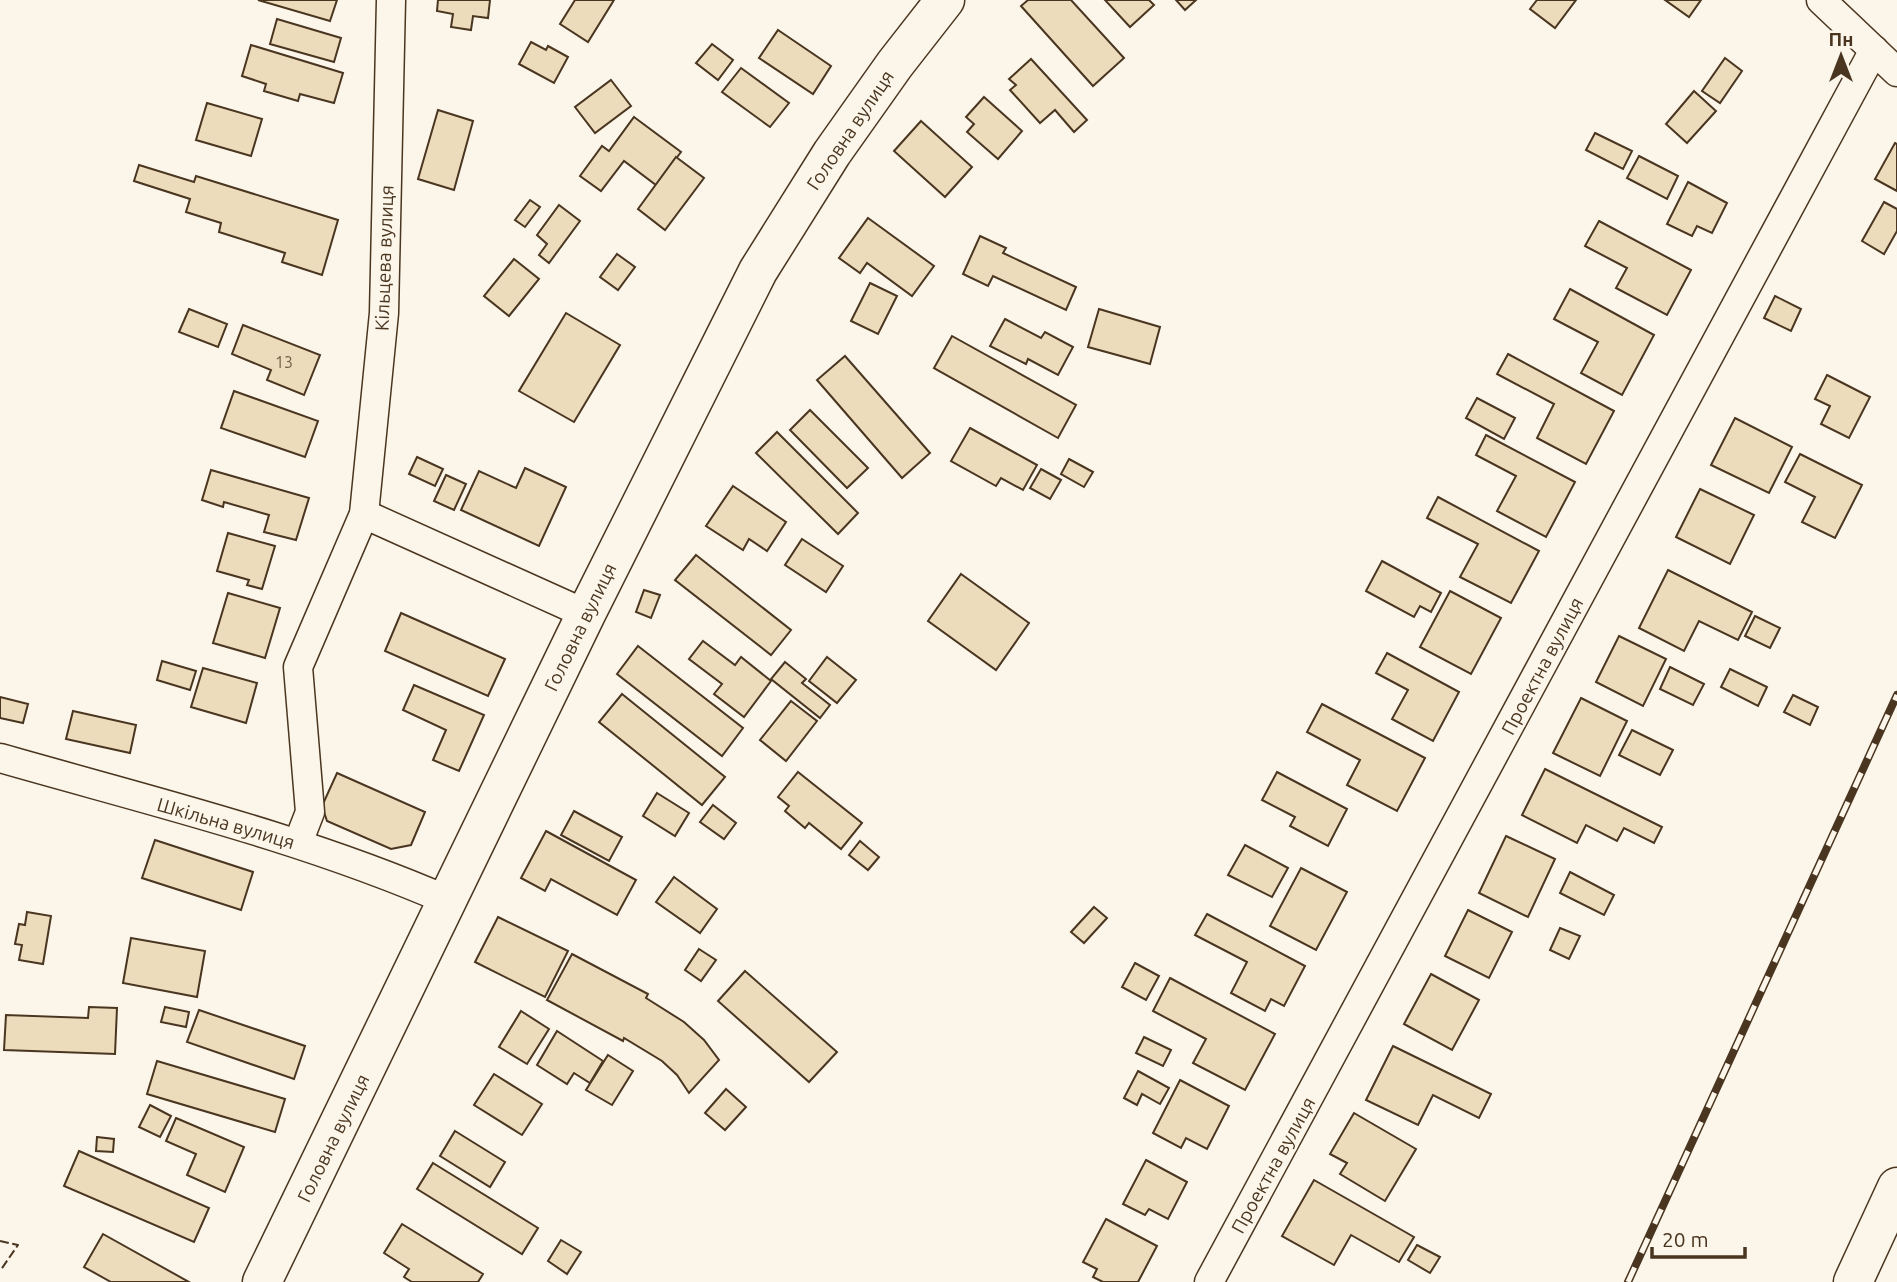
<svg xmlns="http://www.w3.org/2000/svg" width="1897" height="1282" font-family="Ubuntu,sans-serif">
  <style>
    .building { fill: #ecdcbc; stroke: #4a3520; stroke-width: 2 }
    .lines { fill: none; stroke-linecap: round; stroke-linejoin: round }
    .minor-casing { stroke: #4a3520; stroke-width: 31 }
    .secondary-casing { stroke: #4a3520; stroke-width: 41 }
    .primary-casing { stroke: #4a3520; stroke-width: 41 }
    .minor { stroke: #fbf6e9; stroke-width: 28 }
    .secondary { stroke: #fbf6e9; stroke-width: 38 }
    .primary { stroke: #fbf6e9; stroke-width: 38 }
    .rail-casing { stroke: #4a3520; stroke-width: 8 }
    .rail { stroke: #fbf6e9; stroke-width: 5; stroke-dasharray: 16; stroke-linecap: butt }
    .fence { stroke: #4a3520; stroke-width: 2; stroke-dasharray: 9 3.5; stroke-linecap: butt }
    .labels { text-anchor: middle; stroke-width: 5; stroke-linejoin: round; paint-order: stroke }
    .number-label { font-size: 16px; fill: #725f47 }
    .street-label { font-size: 19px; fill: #4a3520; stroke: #fbf6e9 }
  </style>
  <rect width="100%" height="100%" fill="#fbf6e9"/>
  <!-- building -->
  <g class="building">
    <polygon points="258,0 337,0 330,21"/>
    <polygon points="438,0 490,0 488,18 473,16 471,30 451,27 453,14 437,11"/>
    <polygon points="575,0 614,0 588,42 560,24"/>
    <polygon points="1028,0 1071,0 1124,58 1093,86 1021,6"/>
    <polygon points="1105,0 1149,0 1154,5 1130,27"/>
    <polygon points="1176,0 1196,0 1185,10"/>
    <polygon points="1537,0 1576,0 1555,28 1530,9"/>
    <polygon points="1665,0 1701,0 1689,17"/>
    <polygon points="277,19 341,38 334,62 270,44"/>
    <polygon points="778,30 831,66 813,94 759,58"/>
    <polygon points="531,42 546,50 548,46 568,57 554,83 519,64"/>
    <polygon points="712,44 733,60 718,80 696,63"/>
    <polygon points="251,45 343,73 334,103 300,94 298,101 264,91 266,84 242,76"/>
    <polygon points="1725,58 1742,71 1720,103 1702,91"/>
    <polygon points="1031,59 1087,120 1074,132 1055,110 1040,123 1010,90 1016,85 1009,79"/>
    <polygon points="741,68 789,103 770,127 722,92"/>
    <polygon points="611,80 631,106 595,133 575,107"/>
    <polygon points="1694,91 1716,111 1687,143 1666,124"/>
    <polygon points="984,97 1022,131 998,159 967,132 974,124 966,117"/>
    <polygon points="207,103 262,119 251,156 196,140"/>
    <polygon points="438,110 473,121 454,190 418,179"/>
    <polygon points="634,117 681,152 656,185 624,161 601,191 580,176 602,146 609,151"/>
    <polygon points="921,121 972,167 945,197 894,151"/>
    <polygon points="1595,133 1632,151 1623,169 1586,150"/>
    <polygon points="1895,143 1897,144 1897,191 1875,179"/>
    <polygon points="1639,156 1678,176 1667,199 1627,178"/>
    <polygon points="676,157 704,178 665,230 638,209"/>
    <polygon points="139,165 194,182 196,176 338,220 322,275 282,262 285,253 219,232 221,223 186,212 190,199 134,181"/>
    <polygon points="1688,182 1727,203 1712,233 1697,226 1692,236 1667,224"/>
    <polygon points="530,200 540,207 525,227 515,220"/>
    <polygon points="1884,202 1897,209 1897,231 1884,254 1862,241"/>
    <polygon points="559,205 580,221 549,263 539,255 547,244 537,235"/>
    <polygon points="868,218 934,266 912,296 867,263 860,273 839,258"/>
    <polygon points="1599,221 1691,270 1667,315 1616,288 1627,268 1585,246"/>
    <polygon points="980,236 1006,248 1003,253 1076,287 1066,310 993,276 988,286 963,274"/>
    <polygon points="617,254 635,267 618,290 600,277"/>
    <polygon points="514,259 539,279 509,316 484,296"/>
    <polygon points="870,283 897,296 878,334 851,321"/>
    <polygon points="1570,289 1654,335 1622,395 1581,373 1598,342 1554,319"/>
    <polygon points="1775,296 1801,309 1791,331 1764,318"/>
    <polygon points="189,309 227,324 218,347 179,332"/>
    <polygon points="1099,309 1160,327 1150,364 1088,347"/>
    <polygon points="566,313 620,345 574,422 519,391"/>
    <polygon points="1005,319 1041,338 1045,332 1073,347 1058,375 1028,359 1026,364 990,346"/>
    <polygon points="243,325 320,355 304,395 267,380 271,370 232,354"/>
    <polygon points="952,336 1076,405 1058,438 934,368"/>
    <polygon points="1508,354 1614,411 1586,464 1537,438 1554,404 1497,374"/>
    <polygon points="845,356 930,453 902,478 817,380"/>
    <polygon points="1827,375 1870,397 1849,438 1821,424 1830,406 1815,399"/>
    <polygon points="234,391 318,421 305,457 221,428"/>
    <polygon points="1477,398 1515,418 1504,439 1466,418"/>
    <polygon points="810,410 868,468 847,488 790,430"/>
    <polygon points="1735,418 1792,447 1769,493 1711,465"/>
    <polygon points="970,428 1037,465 1023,490 1001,478 996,486 951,461"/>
    <polygon points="777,432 858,513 838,534 756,453"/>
    <polygon points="1486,435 1575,482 1546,537 1497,511 1516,476 1476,455"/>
    <polygon points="1800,454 1862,485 1835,538 1802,522 1815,497 1785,482"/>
    <polygon points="417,457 443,469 435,486 409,474"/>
    <polygon points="1069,459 1093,472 1084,487 1061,474"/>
    <polygon points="525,468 566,487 539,546 461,510 479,471 516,488"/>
    <polygon points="1041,469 1061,480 1050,499 1030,488"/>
    <polygon points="211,470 309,498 296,540 264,532 269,515 224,502 223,507 202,500"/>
    <polygon points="446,475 466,484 454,510 434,501"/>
    <polygon points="733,486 786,522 767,551 749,539 743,550 706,526"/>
    <polygon points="1700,489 1754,515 1730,564 1676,537"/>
    <polygon points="1438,497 1539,551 1511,603 1460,577 1478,544 1427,518"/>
    <polygon points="228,533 275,546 262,589 247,585 249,580 217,571"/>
    <polygon points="802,539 843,566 826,592 785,565"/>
    <polygon points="696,555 791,630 771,655 675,580"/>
    <polygon points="1382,561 1441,593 1431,612 1420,606 1414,617 1366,591"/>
    <polygon points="1668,570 1752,612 1738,640 1699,621 1684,651 1639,628"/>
    <polygon points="961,574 1029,623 996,670 928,621"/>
    <polygon points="644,590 660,595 651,618 636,612"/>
    <polygon points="1450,591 1501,618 1471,674 1420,647"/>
    <polygon points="228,593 280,608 265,658 213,643"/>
    <polygon points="401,613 505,659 488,696 385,651"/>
    <polygon points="1755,616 1780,628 1770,648 1745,636"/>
    <polygon points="1619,636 1666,659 1643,706 1596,682"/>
    <polygon points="703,641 735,665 741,657 771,681 744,717 714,694 722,684 689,659"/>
    <polygon points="638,646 743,728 722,756 617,674"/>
    <polygon points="1387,653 1459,692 1433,741 1392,719 1408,690 1376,673"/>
    <polygon points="827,657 856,680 837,703 809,681"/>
    <polygon points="162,661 196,671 190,690 157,680"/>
    <polygon points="785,662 806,679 802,683 830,705 820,718 771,679"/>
    <polygon points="1670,667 1704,684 1693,705 1660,689"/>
    <polygon points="203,668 257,683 246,723 191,707"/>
    <polygon points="1730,669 1767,687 1758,706 1721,687"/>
    <polygon points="414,685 484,715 459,771 433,760 446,730 403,710"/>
    <polygon points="622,694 725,777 702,805 599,722"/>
    <polygon points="1793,695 1818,707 1810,725 1784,712"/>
    <polygon points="0,697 28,704 23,723 0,718"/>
    <polygon points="1581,698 1627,721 1600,776 1553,753"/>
    <polygon points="791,701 817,721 786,761 760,740"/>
    <polygon points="1322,704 1425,758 1397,811 1347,785 1360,760 1307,732"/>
    <polygon points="73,711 136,725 130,753 66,739"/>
    <polygon points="1632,730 1673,750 1660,775 1619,755"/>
    <polygon points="1545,769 1662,827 1654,843 1624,828 1617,841 1586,825 1577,843 1522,815"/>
    <polygon points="798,772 862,823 841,849 809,823 805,828 785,811 789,806 778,797"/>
    <polygon points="1277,772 1347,809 1328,846 1290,826 1295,817 1262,800"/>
    <polygon points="337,773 425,812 411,845 391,849 327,821 322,806"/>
    <polygon points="657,793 689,813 675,836 643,816"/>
    <polygon points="713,805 736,823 724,839 700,822"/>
    <polygon points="574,811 622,837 609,861 561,835"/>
    <polygon points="546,831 636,880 617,915 551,879 545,891 521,878"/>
    <polygon points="1506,836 1555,859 1528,917 1479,893"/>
    <polygon points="155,840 253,872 241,910 142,878"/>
    <polygon points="860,841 879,857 868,870 849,855"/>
    <polygon points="1245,845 1288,868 1272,897 1228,875"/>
    <polygon points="1301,868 1347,892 1316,950 1270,926"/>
    <polygon points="1570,872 1614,895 1604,915 1560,893"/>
    <polygon points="674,877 717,909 700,933 656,902"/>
    <polygon points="1094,907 1107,918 1084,943 1071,932"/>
    <polygon points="1468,910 1512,932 1489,978 1445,956"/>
    <polygon points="27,912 51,916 43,964 19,960 22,945 15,944 19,924 25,925"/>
    <polygon points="1207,914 1305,966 1284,1006 1271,999 1265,1011 1231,993 1247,962 1195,935"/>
    <polygon points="498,917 568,951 545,997 475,962"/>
    <polygon points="1560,928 1580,936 1569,959 1550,950"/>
    <polygon points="131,938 205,951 197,997 123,983"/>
    <polygon points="699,949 716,960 701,981 685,970"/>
    <polygon points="572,954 648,994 646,998 684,1022 704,1040 719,1060 689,1093 677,1075 662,1061 624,1038 623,1041 547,1000"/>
    <polygon points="1135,963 1159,976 1146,1000 1122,987"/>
    <polygon points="745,971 837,1052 809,1082 718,1001"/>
    <polygon points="1431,974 1479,1000 1452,1050 1404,1024"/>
    <polygon points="1170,978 1275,1034 1245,1090 1193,1063 1206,1039 1153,1011"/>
    <polygon points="89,1007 117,1008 115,1054 4,1050 6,1015 88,1018"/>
    <polygon points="165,1007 189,1012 186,1027 161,1022"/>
    <polygon points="199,1010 305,1046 294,1079 187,1042"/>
    <polygon points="521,1011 549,1029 527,1064 499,1047"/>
    <polygon points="557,1031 603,1061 590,1083 574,1073 567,1084 537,1065"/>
    <polygon points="1144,1037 1171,1050 1163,1066 1136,1053"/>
    <polygon points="1393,1046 1491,1094 1479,1118 1433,1095 1418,1125 1366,1100"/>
    <polygon points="608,1055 633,1071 612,1105 586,1090"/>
    <polygon points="157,1061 285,1099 275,1132 147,1094"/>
    <polygon points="1138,1071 1169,1088 1160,1104 1142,1094 1137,1105 1124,1098"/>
    <polygon points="494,1074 542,1104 522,1135 474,1105"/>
    <polygon points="1180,1080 1229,1106 1207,1149 1186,1138 1181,1148 1153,1133"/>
    <polygon points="726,1089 746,1107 725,1130 705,1113"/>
    <polygon points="150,1105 171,1116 160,1137 139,1127"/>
    <polygon points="1354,1113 1416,1149 1385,1201 1340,1174 1347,1163 1330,1154"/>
    <polygon points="176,1118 244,1147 225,1192 187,1175 196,1154 166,1141"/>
    <polygon points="455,1131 505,1162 490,1187 440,1156"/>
    <polygon points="97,1137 114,1139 113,1152 96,1151"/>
    <polygon points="79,1151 209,1208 194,1242 64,1186"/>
    <polygon points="1146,1160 1187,1182 1168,1219 1149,1209 1145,1215 1123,1204"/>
    <polygon points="433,1163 538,1228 522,1254 417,1189"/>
    <polygon points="1314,1180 1414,1237 1399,1262 1351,1235 1334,1265 1282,1236"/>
    <polygon points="1106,1219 1157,1246 1138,1282 1103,1282 1093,1277 1097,1269 1083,1262"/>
    <polygon points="402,1224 483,1274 478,1282 412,1282 404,1277 409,1269 384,1253"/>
    <polygon points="103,1234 189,1282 111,1282 84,1267"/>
    <polygon points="561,1240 581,1252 567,1274 548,1261"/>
    <polygon points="1417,1245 1440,1257 1430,1273 1408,1260"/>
  </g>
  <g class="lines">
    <defs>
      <g id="minor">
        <polyline points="1821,0 1897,72"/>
        <polyline points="364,514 586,614"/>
        <path d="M 0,758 C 150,801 305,838 449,901"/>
        <polyline points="298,843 310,812 298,667 364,514 384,313 391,0"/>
        <polyline points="1209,1282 1874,50"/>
      </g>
      <polyline id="secondary" points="262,1282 586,614 758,271 832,153 895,64 945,0"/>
      <polyline id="primary" points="1853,1282 1897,1187"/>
    </defs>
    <!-- minor casing -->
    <use href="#minor" class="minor-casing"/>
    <!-- secondary casing -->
    <use href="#secondary" class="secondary-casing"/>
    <!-- primary casing -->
    <use href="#primary" class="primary-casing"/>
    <!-- minor -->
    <use href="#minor" class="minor"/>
    <!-- secondary -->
    <use href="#secondary" class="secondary"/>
    <!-- primary -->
    <use href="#primary" class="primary"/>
    <defs>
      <polyline id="rail" points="1628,1282 1897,695"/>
    </defs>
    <!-- rail casing -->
    <use href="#rail" class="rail-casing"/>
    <!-- rail -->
    <use href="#rail" class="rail"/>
    <!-- fence -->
    <polyline class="fence" points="0,1241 18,1245 0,1271"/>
  </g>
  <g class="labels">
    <!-- number labels -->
    <g class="number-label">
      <text x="284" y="368">13</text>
    </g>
    <!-- street labels -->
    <g class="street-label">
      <text transform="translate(850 130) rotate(-56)" y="7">Головна вулиця</text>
      <text transform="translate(384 258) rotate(-88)" y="7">Кільцева вулиця</text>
      <text transform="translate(580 627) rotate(-64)" y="7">Головна вулиця</text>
      <text transform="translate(1542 666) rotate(-62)" y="7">Проектна вулиця</text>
      <text transform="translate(226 823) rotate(16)" y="7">Шкільна вулиця</text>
      <text transform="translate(333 1138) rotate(-64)" y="7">Головна вулиця</text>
      <text transform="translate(1273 1165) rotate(-61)" y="7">Проектна вулиця</text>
    </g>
  </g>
  <!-- north arrow -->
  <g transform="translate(1841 56)" stroke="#fbf6e9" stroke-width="5" paint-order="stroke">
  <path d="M0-5L12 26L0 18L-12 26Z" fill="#4a3520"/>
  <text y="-10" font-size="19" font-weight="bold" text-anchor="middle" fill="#4a3520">Пн</text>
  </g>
  <!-- scale -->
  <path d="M1652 1247v10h93v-10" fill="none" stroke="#4a3520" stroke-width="3.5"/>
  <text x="1662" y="1247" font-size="21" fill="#4a3520" stroke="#fbf6e9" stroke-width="5" paint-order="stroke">20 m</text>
</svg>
